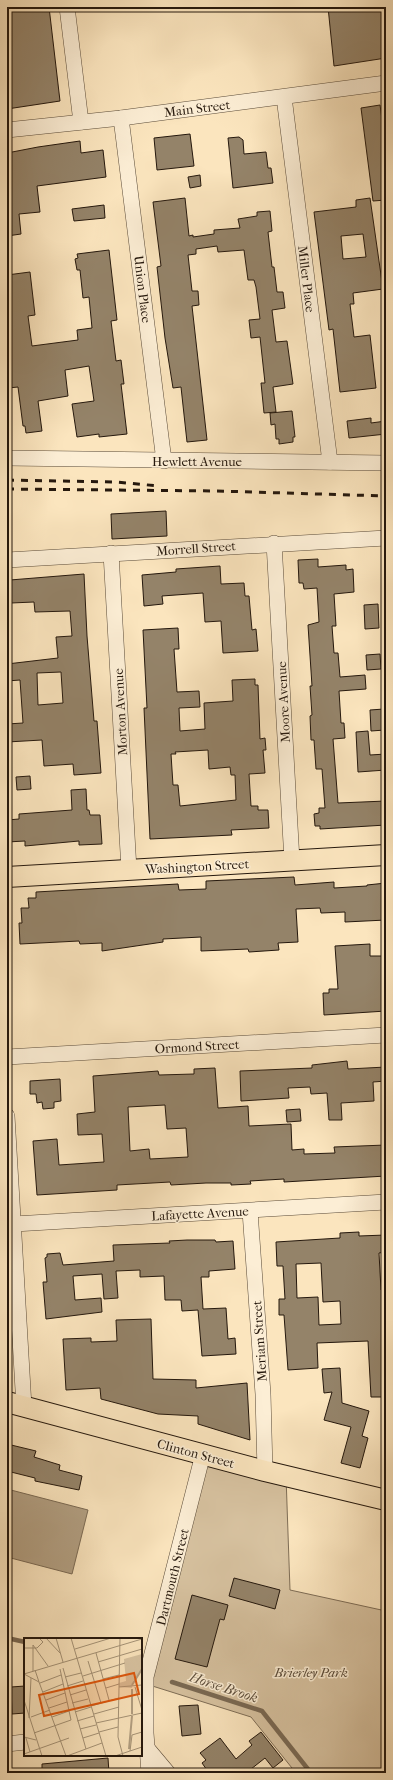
<svg xmlns="http://www.w3.org/2000/svg" width="393" height="1780" font-family="'IM FELL French Canon',serif">
  <style>
    .green { fill: #d7c2a0; stroke: #7e6d56 }
    .water { fill: #b29f82; stroke: #7a6953 }
    .lines { fill: none; stroke-linecap: round; stroke-linejoin: round }
    .stream { stroke: #7a6953; stroke-width: 4.5 }
    .building { fill: #948369; stroke: #25180d; fill-rule: evenodd }
    .minor-casing { stroke: #5a4b39; stroke-width: 16 }
    .major-casing { stroke: #25180d; stroke-width: 22 }
    .minor { stroke: #fceed5; stroke-width: 15 }
    .major { stroke: #fbe5be; stroke-width: 20 }
    .rail { stroke: #25180d; stroke-width: 3; stroke-dasharray: 7 7; stroke-linecap: butt }
    .labels { text-anchor: middle; stroke-width: 3; stroke-linejoin: round; paint-order: stroke }
    .street-label { font-size: 13px; fill: #25180d; stroke: #fceed5 }
    .park-label { font-size: 13px; font-style: italic; fill: #5a4b39; stroke: #fceed5 }
    .water-label { font-size: 14px; font-style: italic; fill: #5d4e3c; stroke: #fceed5 }
    .inset-river { fill: none; stroke: #b29f82; stroke-width: 2 }
    .inset-road { fill: none; stroke: #a59377; stroke-width: 1 }
    .view { fill: #de560c; fill-opacity: 0.15; stroke: #de560c; stroke-width: 2 }
    .inset-edge { fill: none; stroke: #25180d; stroke-width: 2 }
  </style>
  <rect width="100%" height="100%" fill="#fbe5be"/>
  <filter id="stains"><feTurbulence type="fractalNoise" baseFrequency=".005" numOctaves="4"/><feColorMatrix values="0 0 0 0 .2 0 0 0 0 .09 0 0 0 0 .02 0 0 0 .5 -.17"/></filter>
  <radialGradient id="worn" r=".72"><stop offset=".6" stop-color="#630" stop-opacity="0"/><stop offset="1" stop-color="#630" stop-opacity=".3"/></radialGradient>
  <!-- green -->
  <polygon class="green" points="203,1454 286,1476 290,1590 386,1611 386,1773 296,1773 251,1717 146,1684"/>
  <!-- water -->
  <polygon class="water" points="7,1489 88,1510 72,1574 7,1557"/>
  <g class="lines">
    <!-- stream -->
    <g class="stream">
      <polyline points="7,1638 25,1642"/>
      <polyline points="172,1682 262,1711 311,1773"/>
    </g>
  </g>
  <!-- building -->
  <g class="building">
    <polygon points="7,7 49,7 60,101 7,109"/>
    <polygon points="328,7 386,7 386,58 334,66"/>
    <polygon points="380,105 384,134 386,136 386,200 373,201 361,108"/>
    <polygon points="190,134 194,166 157,170 154,138"/>
    <polygon points="239,137 243,140 244,154 266,152 268,168 271,168 273,183 233,188 228,138"/>
    <polygon points="80,141 81,153 103,150 106,177 37,186 40,212 19,214 21,234 7,236 7,153 38,147"/>
    <polygon points="200,175 201,186 190,188 188,177"/>
    <polygon points="185,198 189,236 193,235 193,237 214,234 214,230 240,228 238,219 257,216 257,212 270,211 272,231 268,232 272,267 274,267 277,292 283,292 285,308 272,310 276,342 287,341 293,384 273,387 276,412 264,413 261,383 265,383 260,337 251,338 249,320 260,319 256,287 254,280 248,280 244,250 218,252 217,246 196,249 196,254 188,255 192,291 198,291 199,305 192,306 207,440 187,442 181,387 173,388 165,338 157,267 161,266 153,202"/>
    <path d="M 370,198 L 383,289 L 353,293 L 354,304 L 350,304 L 354,337 L 370,335 L 376,388 L 340,392 L 333,329 L 329,330 L 314,212 L 356,207 L 356,200 ZM 363,234 L 366,257 L 343,259 L 341,236 Z"/>
    <polygon points="104,205 105,218 74,221 72,209"/>
    <polygon points="109,250 117,320 111,321 116,361 121,360 124,384 121,384 127,434 99,437 99,434 77,437 72,404 94,401 89,366 65,370 68,396 38,401 42,431 26,433 25,426 23,426 18,387 8,388 7,275 30,272 35,315 28,316 32,346 78,340 77,330 92,328 89,297 83,298 80,270 77,270 75,259 78,258 77,254"/>
    <polygon points="292,411 295,437 293,437 293,442 279,444 279,439 276,439 275,424 271,425 270,413"/>
    <polygon points="371,418 371,423 386,421 386,434 349,438 347,421"/>
    <polygon points="166,511 167,536 112,539 111,514"/>
    <polygon points="318,559 318,567 346,565 346,570 353,569 354,592 334,594 336,626 332,626 334,653 338,653 340,677 365,675 366,689 339,691 341,723 344,723 345,738 333,739 338,803 386,801 386,825 320,829 320,826 315,826 314,814 319,813 319,808 325,808 322,769 316,769 314,740 311,740 310,716 312,715 310,686 312,686 308,625 319,622 317,588 304,589 303,583 299,583 298,560"/>
    <polygon points="220,566 221,584 244,583 245,596 249,596 252,630 256,629 258,651 223,653 221,621 205,622 203,593 162,596 163,604 144,606 142,575 176,572 176,569"/>
    <path d="M 84,574 L 87,636 L 94,721 L 97,721 L 101,773 L 74,775 L 73,764 L 44,766 L 42,740 L 7,742 L 7,724 L 23,723 L 20,680 L 7,681 L 7,664 L 58,658 L 56,637 L 72,636 L 70,611 L 35,612 L 34,602 L 11,603 L 10,580 ZM 61,672 L 63,703 L 38,705 L 37,673 Z"/>
    <polygon points="378,604 379,628 365,629 364,605"/>
    <path d="M 178,628 L 179,649 L 174,649 L 177,692 L 199,691 L 200,707 L 179,708 L 180,731 L 205,729 L 204,703 L 233,701 L 232,680 L 255,679 L 255,685 L 258,685 L 260,739 L 265,738 L 266,750 L 263,750 L 265,773 L 249,774 L 251,806 L 258,806 L 258,810 L 268,810 L 269,828 L 231,830 L 232,835 L 150,839 L 144,708 L 147,708 L 143,630 ZM 208,750 L 209,769 L 230,767 L 231,775 L 235,775 L 236,800 L 180,806 L 178,785 L 173,785 L 171,754 L 176,754 L 175,752 Z"/>
    <polygon points="380,654 381,669 367,670 366,655"/>
    <polygon points="384,709 385,730 371,731 370,710"/>
    <polygon points="368,731 370,755 386,754 386,770 358,772 356,732"/>
    <polygon points="30,776 31,789 17,790 16,777"/>
    <polygon points="86,789 87,810 89,810 90,815 100,815 102,844 79,845 79,841 25,846 25,841 7,842 7,820 19,819 19,814 72,810 71,790"/>
    <polygon points="294,877 295,885 334,882 334,888 367,886 367,885 386,883 386,920 345,922 345,912 321,913 320,908 296,909 298,942 278,943 279,950 249,952 248,949 201,951 201,937 163,939 163,942 102,951 102,943 80,944 79,941 20,944 19,923 22,923 21,908 29,908 28,898 36,898 36,892 178,884 179,890 206,889 206,881"/>
    <polygon points="370,944 370,956 382,956 383,987 386,987 386,1011 324,1015 323,993 329,993 329,989 338,989 335,946"/>
    <polygon points="347,1061 348,1069 386,1067 386,1081 373,1082 374,1101 341,1103 342,1120 329,1120 327,1093 311,1094 310,1087 288,1088 289,1098 241,1101 240,1071 312,1068 312,1065"/>
    <path d="M 215,1068 L 218,1108 L 248,1106 L 249,1126 L 291,1124 L 292,1150 L 304,1149 L 304,1154 L 335,1153 L 334,1147 L 386,1145 L 386,1176 L 284,1182 L 284,1179 L 250,1181 L 251,1184 L 231,1185 L 231,1183 L 206,1183 L 171,1185 L 170,1182 L 117,1185 L 117,1190 L 37,1195 L 33,1141 L 57,1139 L 59,1165 L 104,1162 L 102,1134 L 78,1135 L 77,1114 L 95,1112 L 93,1076 L 158,1071 L 159,1075 L 194,1074 L 194,1069 ZM 165,1105 L 167,1129 L 186,1128 L 188,1157 L 150,1159 L 149,1149 L 130,1151 L 128,1107 Z"/>
    <polygon points="60,1079 61,1101 54,1102 54,1108 43,1109 42,1102 37,1103 36,1094 30,1094 30,1081"/>
    <polygon points="300,1109 301,1121 287,1122 286,1110"/>
    <path d="M 359,1232 L 359,1236 L 386,1235 L 385,1252 L 379,1253 L 381,1290 L 386,1289 L 386,1397 L 371,1397 L 368,1341 L 317,1343 L 318,1368 L 288,1370 L 284,1315 L 279,1315 L 279,1299 L 285,1299 L 283,1266 L 277,1266 L 276,1242 L 340,1238 L 340,1233 ZM 321,1263 L 323,1302 L 340,1301 L 341,1324 L 319,1325 L 318,1297 L 297,1298 L 296,1264 Z"/>
    <polygon points="187,1240 215,1240 216,1242 233,1241 235,1269 209,1271 209,1277 201,1277 203,1309 226,1308 228,1339 235,1338 236,1354 202,1356 198,1310 182,1311 181,1300 165,1300 164,1276 140,1277 140,1270 116,1271 118,1298 104,1299 102,1274 73,1276 75,1300 101,1298 102,1312 46,1319 43,1282 47,1282 45,1258 47,1257 47,1254 60,1253 63,1265 114,1261 113,1245 170,1243 169,1241"/>
    <polygon points="151,1319 153,1379 196,1380 196,1388 247,1383 250,1440 198,1424 198,1416 158,1414 101,1399 100,1388 66,1390 63,1339 91,1338 91,1342 117,1341 116,1320"/>
    <polygon points="340,1368 342,1403 369,1411 362,1436 368,1438 360,1468 341,1463 351,1427 324,1420 332,1392 324,1393 322,1369"/>
    <polygon points="7,1444 36,1451 34,1457 60,1465 59,1470 82,1476 79,1490 35,1481 35,1478 7,1471"/>
    <polygon points="234,1578 280,1590 275,1609 229,1596"/>
    <polygon points="192,1595 228,1605 224,1620 220,1619 207,1667 175,1659"/>
    <polygon points="25,1686 25,1713 12,1714 11,1687"/>
    <polygon points="198,1705 201,1734 182,1736 179,1706"/>
    <polygon points="261,1732 283,1760 273,1768 265,1758 246,1773 209,1773 202,1763 206,1760 200,1753 220,1738 236,1759 252,1745 249,1741"/>
    <polygon points="108,1758 109,1773 42,1773 42,1764"/>
  </g>
  <g class="lines">
    <defs>
      <g id="minor">
        <polyline points="67,7 81,122"/>
        <polyline points="284,97 330,462"/>
        <polyline points="121,118 164,461"/>
        <polyline points="7,130 121,118 386,83"/>
        <polyline points="7,458 386,463"/>
        <polyline points="274,543 292,861"/>
        <polyline points="111,553 129,870"/>
        <polyline points="7,560 386,538"/>
        <polyline points="7,1057 386,1035"/>
        <polyline points="7,1116 24,1407"/>
        <polyline points="250,1211 263,1394 265,1471"/>
        <polyline points="14,1224 386,1202"/>
        <polyline points="7,1744 25,1742"/>
        <polyline points="147,1748 168,1773"/>
        <polyline points="149,1773 146,1733 146,1677 203,1454"/>
      </g>
      <g id="major">
        <polyline points="7,877 386,855"/>
        <polyline points="7,1402 265,1471 386,1500"/>
      </g>
    </defs>
    <!-- minor casing -->
    <use href="#minor" class="minor-casing"/>
    <!-- major casing -->
    <use href="#major" class="major-casing"/>
    <!-- minor -->
    <use href="#minor" class="minor"/>
    <!-- major -->
    <use href="#major" class="major"/>
    <!-- rail -->
    <g class="rail">
      <polyline points="7,480 116,482 159,486"/>
      <polyline points="7,489 217,491 386,496"/>
    </g>
  </g>
  <g class="labels">
    <!-- street labels -->
    <g class="street-label">
      <text transform="translate(197 108) rotate(-7)" y="5">Main Street</text>
      <text transform="translate(307 279) rotate(83)" y="5">Miller Place</text>
      <text transform="translate(143 289) rotate(83)" y="5">Union Place</text>
      <text x="197" y="466">Hewlett Avenue</text>
      <text transform="translate(196 548) rotate(-4)" y="5">Morrell Street</text>
      <text transform="translate(283 702) rotate(-93)" y="5">Moore Avenue</text>
      <text transform="translate(120 712) rotate(-93)" y="5">Morton Avenue</text>
      <text transform="translate(197 866) rotate(-3)" y="5">Washington Street</text>
      <text transform="translate(197 1046) rotate(-3)" y="5">Ormond Street</text>
      <text transform="translate(200 1213) rotate(-3)" y="5">Lafayette Avenue</text>
      <text transform="translate(259 1341) rotate(-94)" y="5">Meriam Street</text>
      <text transform="translate(196 1453) rotate(15)" y="5">Clinton Street</text>
      <text transform="translate(172 1577) rotate(-76)" y="5">Dartmouth Street</text>
    </g>
    <!-- park labels -->
    <g class="park-label">
      <text x="311" y="1677">Brierley Park</text>
    </g>
    <!-- water labels -->
    <g class="water-label">
      <text transform="translate(224 1687) rotate(18)" y="5">Horse Brook</text>
    </g>
  </g>
  <!-- overview -->
  <g transform="translate(24 1638)">
    <rect width="118" height="118" fill="#fbe5be"/>
    <path d="M 118,16 L 118,32 L 109,43 L 108,50 L 95,49 L 95,45 L 102,43 L 100,21 Z" fill="#d7c2a0"/>
    <path class="inset-river" d="M 108,47 L 118,31M 108,51 L 108,76M 105,111 L 108,78"/>
    <path class="inset-road" d="M 22,0 L 36,15M 32,0 L 39,24M 47,0 L 82,118M 96,0 L 94,99 L 99,118M 0,10 L 13,10 L 19,4 L 15,0M 51,11 L 87,0M 72,15 L 85,62M 64,23 L 77,65M 74,24 L 118,11M 39,30 L 62,111M 11,32 L 15,44M 9,33 L 9,7 L 24,28M 0,36 L 118,1M 0,36 L 15,44 L 42,118M 59,38 L 101,25M 41,39 L 57,35M 79,41 L 95,37M 16,45 L 37,37M 43,48 L 59,43M 95,49 L 118,47M 111,49 L 118,72M 82,50 L 95,46M 19,54 L 39,46M 46,57 L 62,52M 0,62 L 18,118M 22,62 L 41,55M 48,65 L 64,61M 67,68 L 95,60M 25,70 L 43,64M 51,74 L 67,69M 70,76 L 95,69M 7,79 L 26,72M 28,79 L 45,73M 5,80 L 7,40M 53,83 L 70,78M 72,85 L 118,75M 56,91 L 72,87M 75,94 L 94,89M 10,95 L 47,82 L 36,31M 0,99 L 12,102M 2,100 L 6,114M 59,100 L 75,95M 106,113 L 108,97 L 118,94M 0,116 L 45,100M 43,118 L 78,105M 91,118 L 118,109"/>
    <path class="view" d="M 110,35 L 115,56 L 20,78 L 15,57 Z"/>
    <rect width="118" height="118" class="inset-edge"/>
  </g>
  <!-- margin -->
  <rect width="393" height="1780" fill="none" stroke="#fbe5be" stroke-width="24"/>
  <rect x="8" y="8" width="377" height="1764" fill="none" stroke="#25180d" stroke-width="2"/>
  <rect x="12" y="12" width="369" height="1756" fill="none" stroke="#25180d"/>
  <rect width="100%" height="100%" filter="url(#stains)"/>
  <rect width="100%" height="100%" fill="url(#worn)"/>
</svg>
